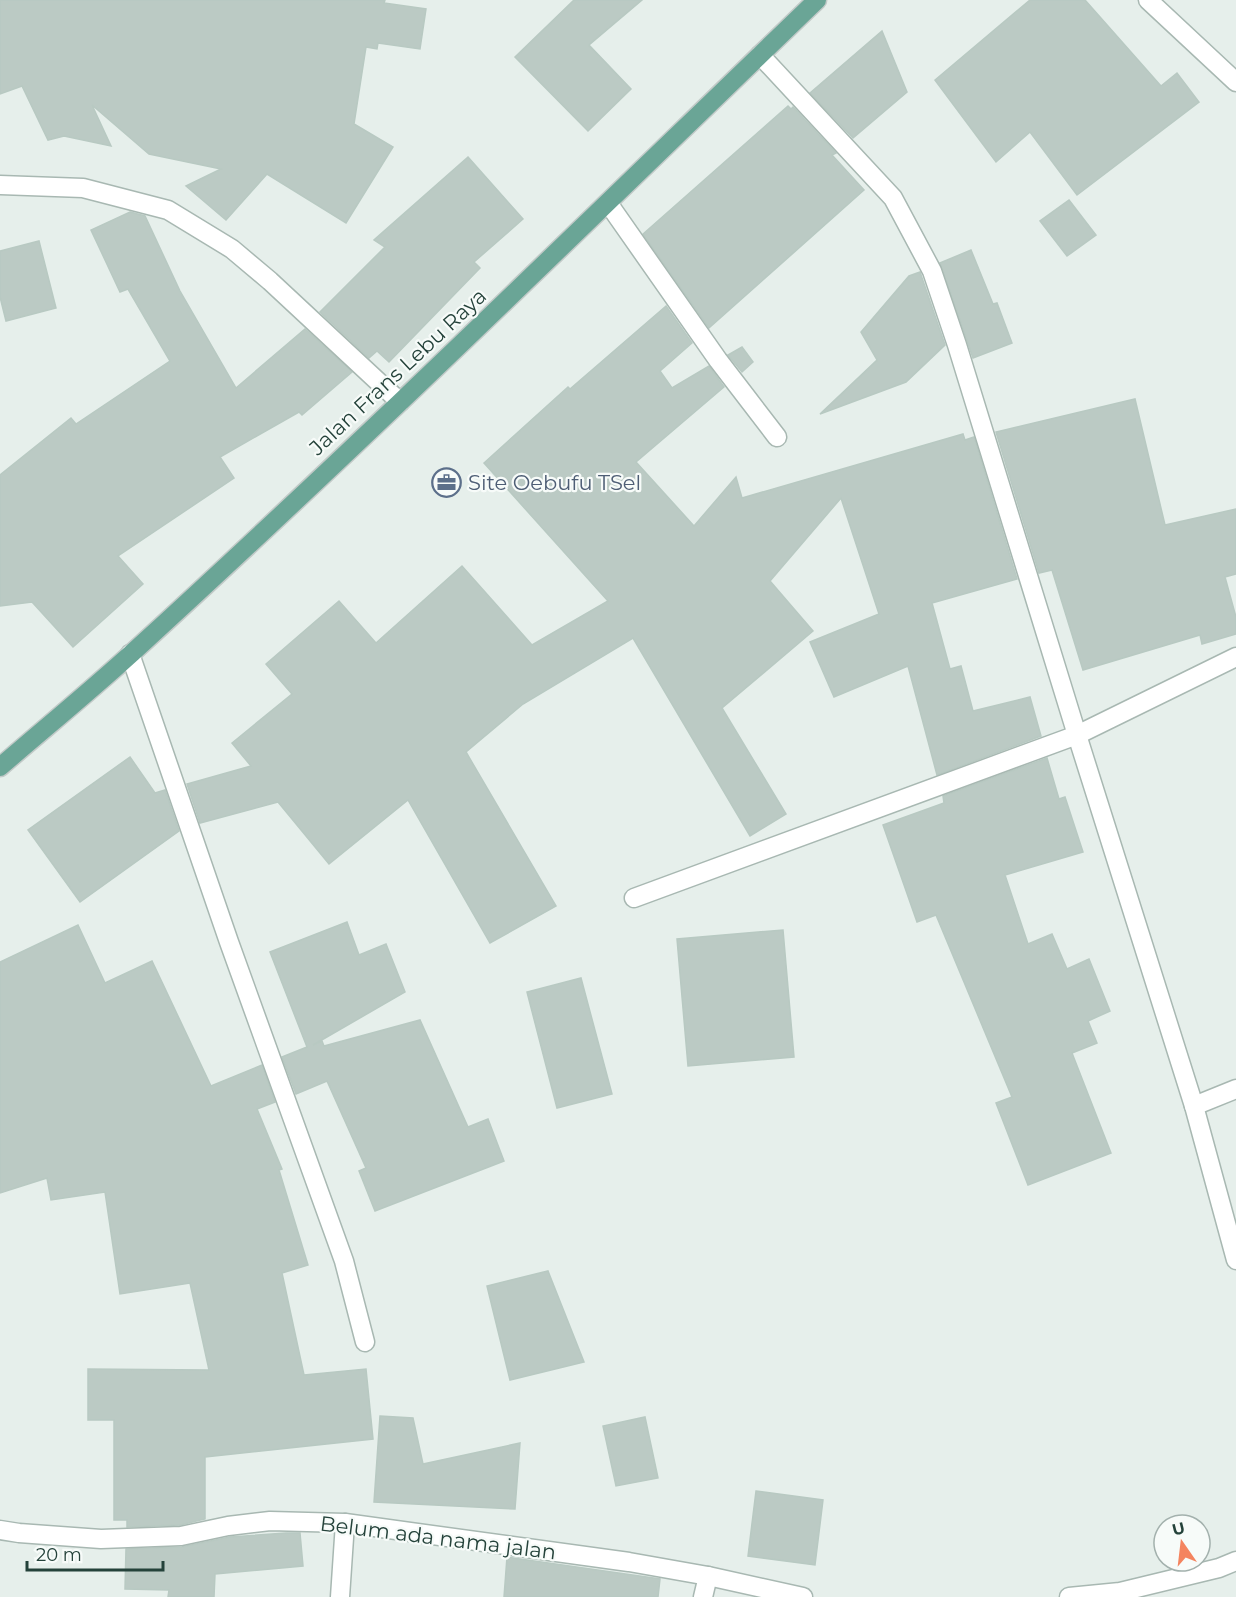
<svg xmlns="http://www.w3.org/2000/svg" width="1236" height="1597" font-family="Montserrat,sans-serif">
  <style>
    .building { fill: #bbcac4; stroke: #b8c9c2; stroke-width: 1.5 }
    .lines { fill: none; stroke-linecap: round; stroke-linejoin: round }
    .street-casing { stroke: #a8b8b2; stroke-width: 21 }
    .primary-casing { stroke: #c2cac8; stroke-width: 21 }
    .street { stroke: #fff; stroke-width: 18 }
    .primary { stroke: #6aa596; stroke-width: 18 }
    .labels { text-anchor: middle; stroke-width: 4.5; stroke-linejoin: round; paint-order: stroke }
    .street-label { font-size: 21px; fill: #24423a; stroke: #f7fbf9 }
    .service-label { font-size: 21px; fill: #4e5e75; stroke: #f7fbf9; text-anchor: start }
  </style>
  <rect width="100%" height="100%" fill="#e6efeb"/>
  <!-- building -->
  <g class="building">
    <polygon points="0,0 385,0 384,3 426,9 420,49 378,43 377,49 366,47 354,124 393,147 346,223 267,174 226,220 186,186 221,169 149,154 92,105 111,146 64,136 48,140 22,86 0,94"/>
    <polygon points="574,0 642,0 589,45 631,89 588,131 515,57"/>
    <polygon points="1030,0 1085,0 1161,86 1177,73 1199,102 1077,195 1030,132 996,162 935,80"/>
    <polygon points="882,31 907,92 853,138 810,93"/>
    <polygon points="788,106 791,109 793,107 836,153 832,155 864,190 709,328 643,234"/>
    <polygon points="468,157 523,219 474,262 480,268 389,362 377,351 369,358 320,312 385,247 374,240"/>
    <polygon points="1069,200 1096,235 1067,256 1040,221"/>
    <polygon points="130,212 145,216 180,291 236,388 305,329 352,372 302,415 299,412 220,457 234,478 118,556 143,584 73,647 32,602 0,606 0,475 71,418 76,424 170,361 128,289 120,292 91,230"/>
    <polygon points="39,241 56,308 6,321 0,297 0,251"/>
    <polygon points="971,250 993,304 997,303 1012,343 973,358 940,263"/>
    <polygon points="920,272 945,345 906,382 820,414 877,360 861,332 909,276"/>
    <polygon points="666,306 692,343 660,371 672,388 709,366 724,387 636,462 694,526 736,477 742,498 963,434 965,440 974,437 1017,579 932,603 950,669 961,666 973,711 1030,697 1041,736 937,775 908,666 834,697 810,642 879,614 841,498 770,581 813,631 722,708 786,814 750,836 633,638 523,704 466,752 556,906 490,943 408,800 329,864 278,802 200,823 187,784 251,766 232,743 292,694 266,664 339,601 376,643 462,566 532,645 608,601 484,463 568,387 570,389"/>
    <polygon points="742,347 753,362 742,372 728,355"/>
    <polygon points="1135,399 1165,525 1236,509 1236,574 1225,577 1236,617 1236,634 1202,644 1200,635 1083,670 1052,570 1039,573 996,432"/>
    <polygon points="130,757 155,793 165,790 179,831 80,902 28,830"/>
    <polygon points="1047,758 1059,799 1065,797 1083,852 1005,875 1028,944 1052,934 1067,969 1089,959 1110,1011 1088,1021 1097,1043 1072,1053 1111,1153 1028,1185 996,1103 1012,1097 936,915 917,922 883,825 944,803 943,796"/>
    <polygon points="347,922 359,955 386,944 405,992 313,1045 322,1041 324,1046 420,1020 468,1127 488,1119 504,1161 375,1211 359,1171 366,1168 327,1081 296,1094 282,1057 307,1047 270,952"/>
    <polygon points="78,925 105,983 152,961 211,1086 262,1065 275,1102 257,1109 282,1169 279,1170 308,1265 282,1273 304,1375 366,1369 373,1439 205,1457 205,1519 180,1525 127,1527 127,1520 114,1520 114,1420 88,1420 88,1369 209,1370 190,1283 120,1294 105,1192 51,1200 47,1178 0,1193 0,962"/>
    <polygon points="783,930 794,1057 688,1066 677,939"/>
    <polygon points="581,978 612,1094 557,1108 527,992"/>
    <polygon points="548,1271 584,1362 510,1380 487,1286"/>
    <polygon points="380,1416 413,1418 423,1464 520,1443 515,1509 374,1502"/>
    <polygon points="645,1417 658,1478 616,1486 603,1426"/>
    <polygon points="756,1491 823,1500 815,1565 748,1556"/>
    <polygon points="286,1533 300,1533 303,1566 215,1574 214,1597 168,1597 169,1590 125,1589 126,1549 182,1547 230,1537"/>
    <polygon points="507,1557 660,1579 658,1597 504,1597"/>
  </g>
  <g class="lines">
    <defs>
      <g id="street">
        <polyline points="1148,0 1236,82"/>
        <polyline points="760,55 893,198 932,271 957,345 1077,735 1194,1106 1236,1260"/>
        <polyline points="0,185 83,188 168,210 232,249 270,281 400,402"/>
        <polyline points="608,203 718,360 777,437"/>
        <polyline points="130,654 229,942 344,1261 365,1342"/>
        <polyline points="634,898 1077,735 1236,657"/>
        <polyline points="1194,1106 1236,1089"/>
        <polyline points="0,1530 19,1533 101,1539 181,1536 228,1526 270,1521 345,1523 629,1562 708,1576 803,1597"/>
        <polyline points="340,1597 345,1523"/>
        <polyline points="703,1597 708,1576"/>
        <polyline points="1069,1597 1120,1592 1219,1568 1236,1561"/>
      </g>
      <path id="primary" d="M 0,767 C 44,729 89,692 132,653 C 365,440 590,219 817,0"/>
    </defs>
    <!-- street casing -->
    <use href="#street" class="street-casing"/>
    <!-- primary casing -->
    <use href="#primary" class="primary-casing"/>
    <!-- street -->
    <use href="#street" class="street"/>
    <!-- primary -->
    <use href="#primary" class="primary"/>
  </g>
  <!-- icons -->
  <defs>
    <symbol id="office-ring" viewBox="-11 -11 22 22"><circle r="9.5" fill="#f7fbf9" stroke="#5c6f8a" stroke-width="1.5"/><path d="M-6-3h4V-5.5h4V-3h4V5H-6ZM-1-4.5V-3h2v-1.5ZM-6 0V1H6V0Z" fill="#5c6f8a"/></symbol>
  </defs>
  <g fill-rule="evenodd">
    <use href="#office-ring" x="430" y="466" width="33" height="33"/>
  </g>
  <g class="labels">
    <!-- street labels -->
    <g class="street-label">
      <text transform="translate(398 372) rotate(-43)" y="7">Jalan Frans Lebu Raya</text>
      <text transform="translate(438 1538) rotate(7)" y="7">Belum ada nama jalan</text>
    </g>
    <!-- service labels -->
    <g class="service-label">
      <text x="468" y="490">Site Oebufu TSel</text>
    </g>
  </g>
  <!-- north arrow -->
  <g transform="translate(1182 1543) rotate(346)"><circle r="28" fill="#f7fbf9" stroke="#a3b1ad" stroke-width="1.5"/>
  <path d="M0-4.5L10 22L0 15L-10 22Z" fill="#f4845f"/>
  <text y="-9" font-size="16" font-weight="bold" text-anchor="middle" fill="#24423a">U</text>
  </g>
  <!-- scale -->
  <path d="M27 1561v9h136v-9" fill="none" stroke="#24423a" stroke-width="3"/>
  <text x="36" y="1561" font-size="18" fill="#24423a" stroke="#f7fbf9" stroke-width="4.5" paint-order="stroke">20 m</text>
</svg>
